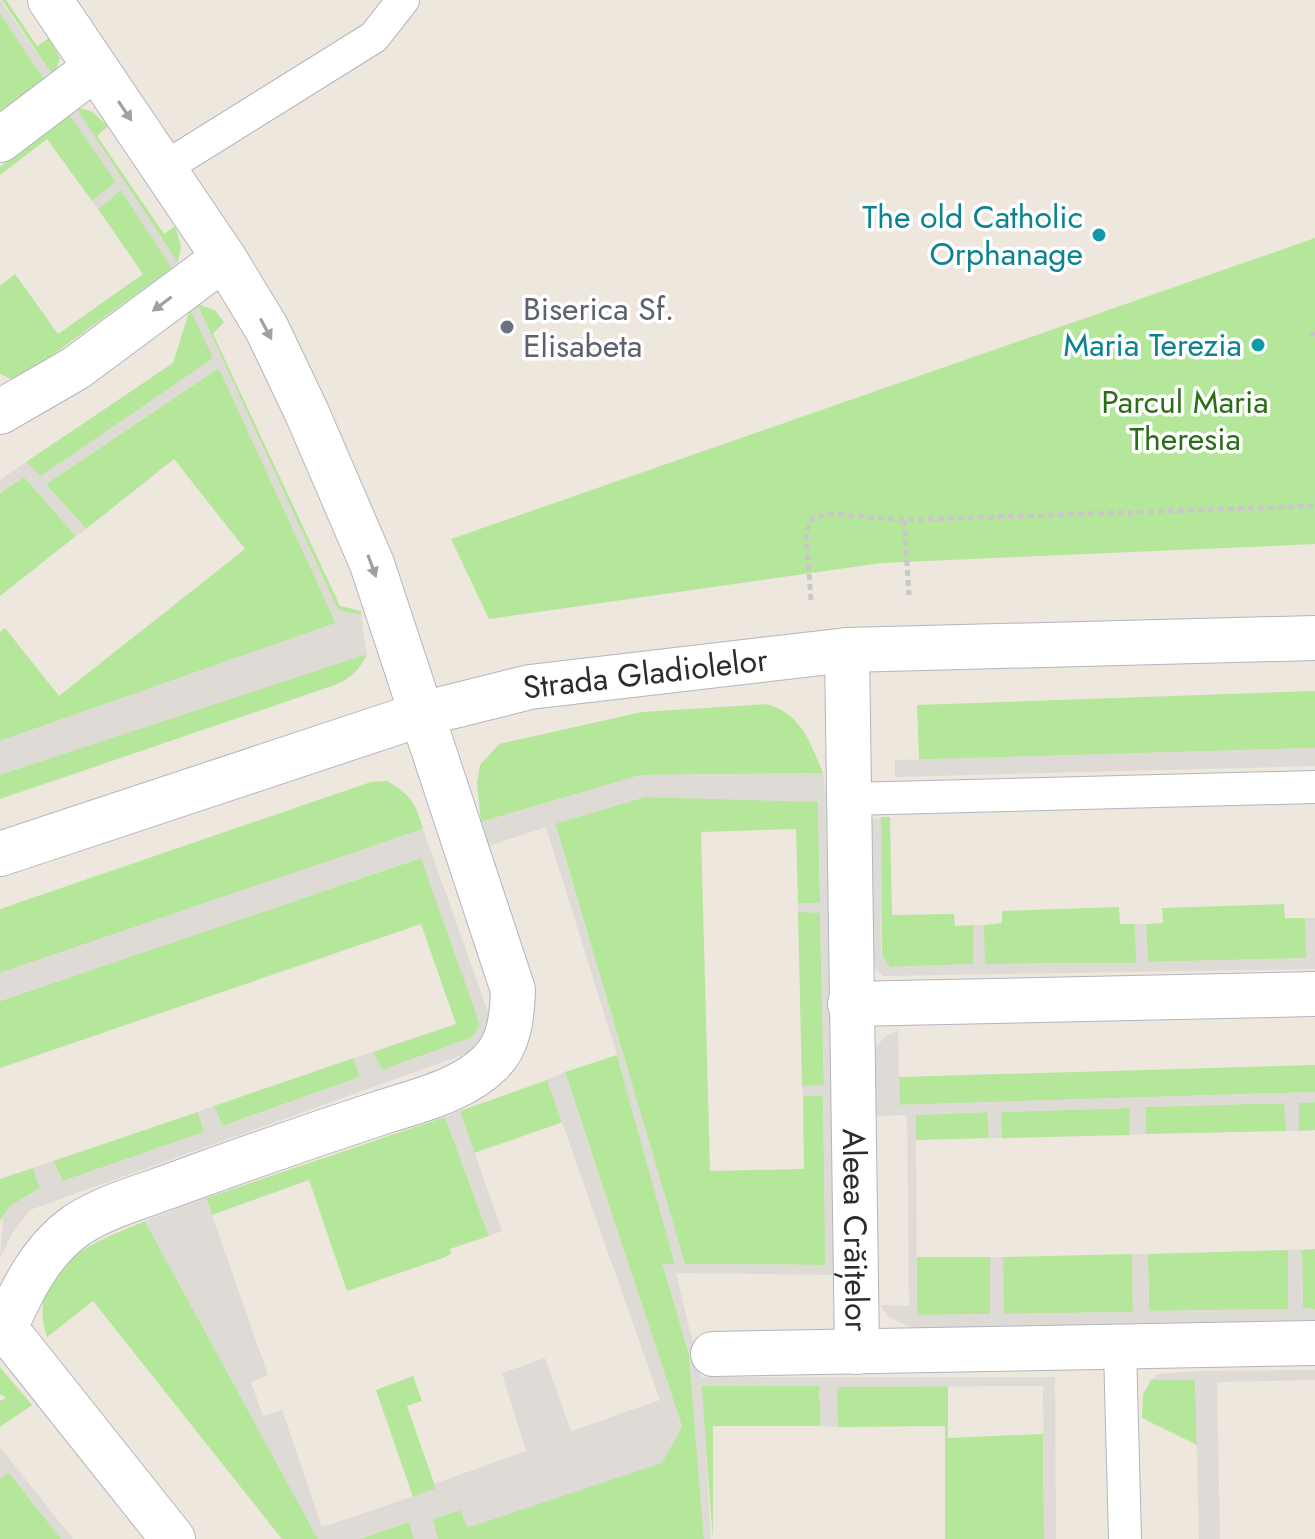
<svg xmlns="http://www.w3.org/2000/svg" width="1315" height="1539" font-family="Jost,sans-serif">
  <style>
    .green { fill: #b4e799 }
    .plaza { fill: #dedad5; fill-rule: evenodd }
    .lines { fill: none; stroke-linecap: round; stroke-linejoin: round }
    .lane-casing { stroke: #b2b5c0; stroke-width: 34 }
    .street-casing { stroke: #b2b5c0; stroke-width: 46 }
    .secondary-casing { stroke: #b2b5c0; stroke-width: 46 }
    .path { stroke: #c8c8c8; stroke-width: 5; stroke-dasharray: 6 4; stroke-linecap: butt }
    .lane { stroke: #fff; stroke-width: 32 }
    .street { stroke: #fff; stroke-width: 44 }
    .secondary { stroke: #fff; stroke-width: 44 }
    .oneway { fill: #a0a0a0 }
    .culture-dot { fill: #0f9aa8; stroke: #fff; stroke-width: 3 }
    .worship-dot { fill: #6b7280; stroke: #fff; stroke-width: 3 }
    .labels { text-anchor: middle; stroke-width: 7; stroke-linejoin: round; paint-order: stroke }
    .culture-label { font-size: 32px; fill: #0d838f; stroke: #fff; text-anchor: end }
    .worship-label { font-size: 32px; fill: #5b616d; stroke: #fff; text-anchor: start }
    .park-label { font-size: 32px; fill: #2a6e17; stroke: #fff }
    .street-label { font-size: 32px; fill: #2c2c2c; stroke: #fff }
  </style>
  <rect width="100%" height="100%" fill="#eee7de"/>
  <!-- green -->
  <g class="green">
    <polygon points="2,0 6,0 37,46 49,38 60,58 54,77"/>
    <polygon points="0,13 46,82 0,116"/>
    <polygon points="75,107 91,111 108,126 97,136 164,234 175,226 181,246 178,263"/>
    <polygon points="68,112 116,182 92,201 47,139 0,175 0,167"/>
    <polygon points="121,190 172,268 22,377 11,379 0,374 0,286 15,274 58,334 143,274 98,209"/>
    <polygon points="1315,238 1315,544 881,563 489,619 451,539"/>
    <polygon points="197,304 215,310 224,322 213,334 340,606 361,611 361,615 338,610"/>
    <polygon points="190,309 214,358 40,477 26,462 173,363"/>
    <polygon points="219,368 336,623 0,741 0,632 5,628 59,696 245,549 174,459 86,529 46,484"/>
    <polygon points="24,477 76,536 0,596 0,493"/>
    <path d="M 367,654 C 359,671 350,679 332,686 L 0,799 L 0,774 Z"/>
    <polygon points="1315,691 1315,748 919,760 917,705"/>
    <path d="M 766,704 C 801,713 810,742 823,773 L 641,775 L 481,822 L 477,783 L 480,765 L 499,744 L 642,712 Z"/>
    <path d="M 387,781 C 410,794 416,804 423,829 L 0,973 L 0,909 L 371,782 Z"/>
    <polygon points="645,797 818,801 820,903 798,903 796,829 701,832 710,1171 804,1169 803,1096 823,1095 826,1265 685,1264 555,823"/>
    <polygon points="881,817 890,817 892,915 954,914 955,926 973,925 974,964 890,967 882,959"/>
    <polygon points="421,858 477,1015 480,1026 471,1038 382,1070 373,1052 456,1024 421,924 0,1068 0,1001"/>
    <polygon points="1284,904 1285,918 1305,918 1307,958 1148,962 1146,924 1163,923 1162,908"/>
    <polygon points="1119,907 1120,924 1135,924 1137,963 984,964 984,925 1002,923 1002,911"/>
    <polygon points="798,912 820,912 824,1086 802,1086"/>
    <polygon points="617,1055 675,1264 663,1265 689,1354 704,1539 438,1539 432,1519 461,1510 467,1527 682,1427 565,1072"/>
    <polygon points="354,1058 360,1077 222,1126 214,1106"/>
    <polygon points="1315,1065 1315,1092 899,1105 899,1077"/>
    <polygon points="547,1080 563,1122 474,1153 460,1111"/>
    <polygon points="1315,1102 1315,1130 1299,1131 1299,1103"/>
    <polygon points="1285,1103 1286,1131 1146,1134 1145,1107"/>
    <polygon points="1130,1108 1130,1135 1002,1138 1000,1112"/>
    <polygon points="198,1112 205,1132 63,1181 53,1161"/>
    <polygon points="988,1112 989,1138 916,1140 915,1115"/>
    <polygon points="445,1117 489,1236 450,1249 451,1254 443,1258 347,1291 309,1180 212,1215 206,1198"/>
    <polygon points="33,1168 40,1188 9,1207 0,1221 0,1179"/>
    <path d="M 145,1221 L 318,1539 L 282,1539 L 93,1301 L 47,1337 C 24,1265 94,1243 145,1221 Z"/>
    <polygon points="1315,1249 1315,1309 1303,1309 1302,1250"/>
    <polygon points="1288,1250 1289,1309 1149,1311 1148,1254"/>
    <polygon points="1132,1254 1133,1312 1003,1314 1003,1257"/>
    <polygon points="917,1257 990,1257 990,1314 917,1315"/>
    <polygon points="0,1367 32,1405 0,1427 0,1401 6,1398 0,1394"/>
    <polygon points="413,1376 422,1401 407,1406 436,1489 413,1497 376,1390"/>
    <polygon points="1195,1379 1197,1445 1142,1418 1143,1395 1151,1380"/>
    <polygon points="701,1386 819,1386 821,1426 713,1426 713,1539"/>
    <polygon points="948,1386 948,1438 1043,1434 1044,1539 945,1539 945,1426 838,1427 836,1387"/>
    <polygon points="9,1472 61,1539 0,1539 0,1479"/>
    <polygon points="409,1522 414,1539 360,1539"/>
  </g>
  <!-- plaza -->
  <g class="plaza">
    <polygon points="0,0 54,77 46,82 0,13"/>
    <polygon points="75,107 178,263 175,266 172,268 121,190 98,209 92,201 116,182 68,112"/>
    <polygon points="197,304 338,610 361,615 367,654 0,775 0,741 336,623 219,368 46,484 86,529 81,533 76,536 24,477 0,493 0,480 26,462 41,476 213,358 190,309"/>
    <polygon points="1315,748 1315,766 895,777 895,760"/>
    <path d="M 823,773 L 827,802 L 837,1275 L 676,1273 L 701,1377 L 1055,1377 L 1056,1539 L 1044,1539 L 1043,1386 L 837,1387 L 838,1427 L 821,1426 L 819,1386 L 702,1386 L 711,1539 L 704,1539 L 689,1354 L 663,1264 L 675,1264 L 617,1055 L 546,827 L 488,846 L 481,822 L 641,775 ZM 645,797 L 818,802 L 820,903 L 798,903 L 798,912 L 820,913 L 824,1085 L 802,1086 L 803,1096 L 823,1096 L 825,1265 L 685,1264 L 555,824 Z"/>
    <polygon points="881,817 881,953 890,967 973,964 973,925 984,925 985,964 1136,963 1135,924 1146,924 1148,962 1306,958 1305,918 1315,918 1315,969 883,976 871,963 871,820"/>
    <polygon points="423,829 488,1012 490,1021 476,1050 30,1210 13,1232 0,1258 3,1217 9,1207 40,1188 33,1168 53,1161 63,1181 204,1132 198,1112 207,1108 214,1106 223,1126 360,1077 354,1058 373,1052 382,1070 471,1038 480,1025 421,858 0,1001 0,973"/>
    <polygon points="898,1030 900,1105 1315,1092 1315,1102 1299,1103 1299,1131 1286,1131 1284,1103 1146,1107 1146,1134 1130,1135 1129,1108 1001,1112 1002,1138 989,1138 987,1112 916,1115 917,1315 990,1314 990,1257 1003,1257 1004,1314 1133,1312 1132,1254 1148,1254 1149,1311 1288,1309 1288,1250 1302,1249 1303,1308 1315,1309 1315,1322 919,1331 890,1318 880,1305 909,1306 907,1115 871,1116 873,1052 884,1037"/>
    <polygon points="565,1072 682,1427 662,1463 467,1528 461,1510 433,1519 438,1539 414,1539 409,1522 360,1539 318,1539 145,1221 206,1198 268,1375 251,1382 263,1416 282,1410 322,1527 435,1489 434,1484 526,1451 502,1373 545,1358 571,1431 660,1400 547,1080"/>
    <polygon points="460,1111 502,1231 489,1236 445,1117"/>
    <polygon points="1315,1370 1315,1380 1217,1382 1220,1539 1199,1539 1195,1380 1151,1380 1158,1374 1194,1371"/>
    <polygon points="0,1447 73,1539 61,1539 9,1473 0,1479"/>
  </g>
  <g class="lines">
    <defs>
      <g id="lane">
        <polyline points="164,168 374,37 403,0"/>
        <polyline points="849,799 1315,787"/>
        <polyline points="1120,1348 1125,1539"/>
      </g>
      <g id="street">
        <polyline points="0,140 95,68"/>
        <polyline points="0,412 76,368 224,258"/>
        <path id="s1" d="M 847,650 L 857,1352"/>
        <polyline points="850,1004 1315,994"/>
        <path d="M 5,1328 C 22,1290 41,1250 77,1225 C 106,1206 141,1197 173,1185 C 241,1160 310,1136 380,1113 C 416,1101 462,1091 490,1063 C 510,1044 512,1016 513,990 L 372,564 L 307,413 L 267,329 L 224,258 L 50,0"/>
        <polyline points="5,1328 173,1539"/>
        <polyline points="713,1354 1315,1343"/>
      </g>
      <g id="secondary">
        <path id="s2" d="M 0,854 L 422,714 L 530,687 L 847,650 L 1315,638"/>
      </g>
    </defs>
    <!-- lane casing -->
    <use href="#lane" class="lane-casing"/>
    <!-- street casing -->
    <use href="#street" class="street-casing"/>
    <!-- secondary casing -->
    <use href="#secondary" class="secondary-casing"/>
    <!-- path -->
    <g class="path">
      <polyline points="1310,333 1315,335"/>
      <polyline points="904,520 909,595"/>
      <polyline points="811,600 806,533 813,517 833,514 904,520 1315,506"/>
    </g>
    <!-- lane -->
    <use href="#lane" class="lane"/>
    <!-- street -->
    <use href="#street" class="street"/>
    <!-- secondary -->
    <use href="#secondary" class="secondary"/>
  </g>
  <!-- one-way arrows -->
  <defs><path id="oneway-solid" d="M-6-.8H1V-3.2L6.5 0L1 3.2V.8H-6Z" transform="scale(2)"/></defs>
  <g class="oneway">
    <use href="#oneway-solid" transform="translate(125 111) rotate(56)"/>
    <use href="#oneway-solid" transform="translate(162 304) rotate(143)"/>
    <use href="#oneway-solid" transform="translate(266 329) rotate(62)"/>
    <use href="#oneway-solid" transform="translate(372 566) rotate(70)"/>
  </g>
  <!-- markers -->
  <g class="culture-dot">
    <circle cx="1099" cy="235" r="8"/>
    <circle cx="1258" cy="345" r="8"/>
  </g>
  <circle class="worship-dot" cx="507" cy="327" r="8"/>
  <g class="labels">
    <!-- culture labels -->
    <g class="culture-label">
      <text x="1083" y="228">The old Catholic<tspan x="1083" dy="37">Orphanage</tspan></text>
      <text x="1242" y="356">Maria Terezia</text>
    </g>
    <!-- worship labels -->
    <g class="worship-label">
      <text x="523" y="320">Biserica Sf.<tspan x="523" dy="37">Elisabeta</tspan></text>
    </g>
    <!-- park labels -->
    <g class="park-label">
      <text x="1185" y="413">Parcul Maria<tspan x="1185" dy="37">Theresia</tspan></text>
    </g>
    <!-- street labels -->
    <g class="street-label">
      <text dy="11" stroke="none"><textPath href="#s2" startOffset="672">Strada Gladiolelor</textPath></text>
      <text dy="11" stroke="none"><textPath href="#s1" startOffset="580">Aleea Crăițelor</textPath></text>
    </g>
  </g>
</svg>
